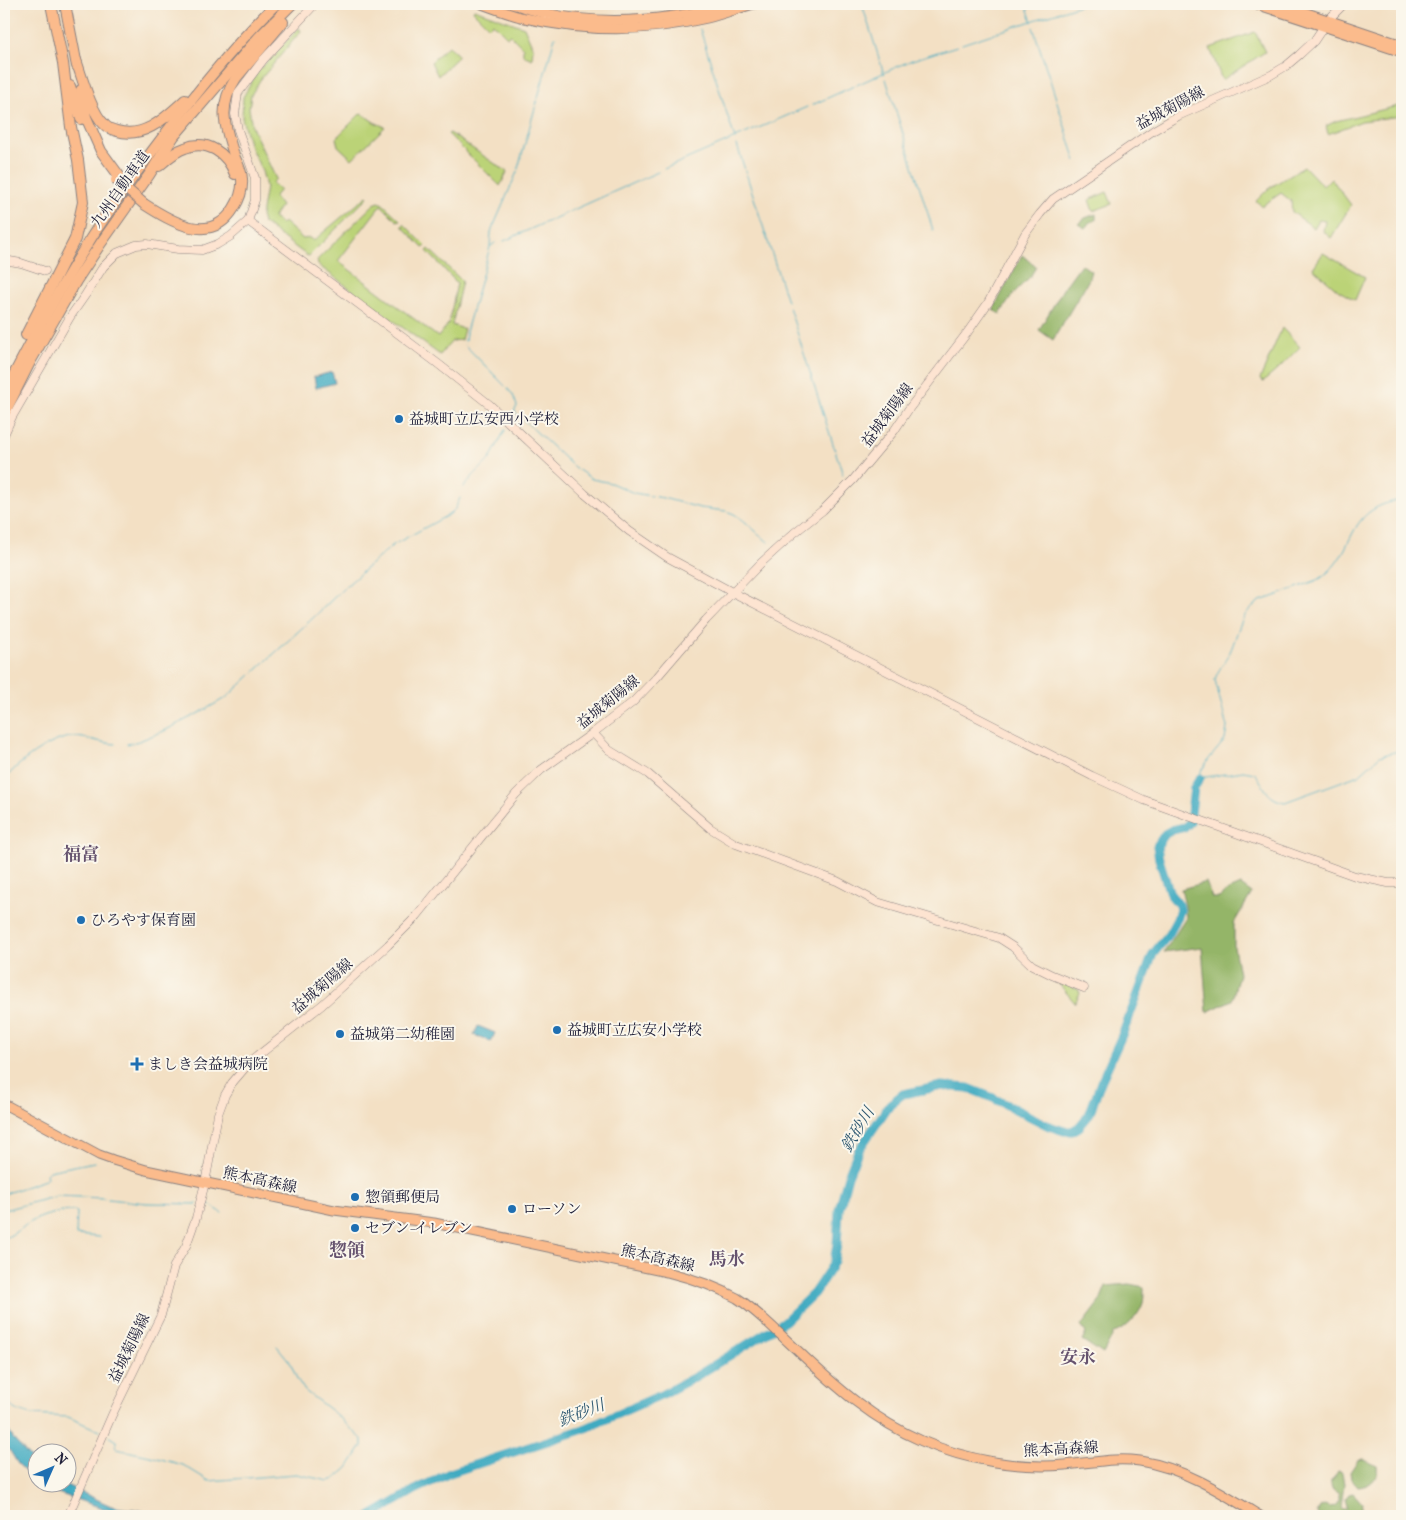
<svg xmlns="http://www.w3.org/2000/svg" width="1406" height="1520" font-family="'IM FELL French Canon','Noto Serif JP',serif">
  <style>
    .green { fill: #bbd377; stroke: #6e7a59 }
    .forest { fill: #94b568; stroke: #5b6c52 }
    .water { fill: #41aac1; stroke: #32667e }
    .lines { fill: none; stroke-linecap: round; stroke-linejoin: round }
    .stream { stroke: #41aac1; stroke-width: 1 }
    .river { stroke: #41aac1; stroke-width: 9 }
    .secondary-casing { stroke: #8a8180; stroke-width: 9 }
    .primary-casing { stroke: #8a8180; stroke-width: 11 }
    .highway-casing { stroke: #8a8180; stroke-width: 12 }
    .secondary { stroke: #fde4d1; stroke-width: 8 }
    .primary { stroke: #fbbb8c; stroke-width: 9 }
    .highway { stroke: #fbbb8c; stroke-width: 10 }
    .highway-bridge-casing { stroke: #8a8180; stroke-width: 12; stroke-linecap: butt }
    .highway-bridge { stroke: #fbbb8c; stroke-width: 10 }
    .poi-dot { fill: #1f6fb2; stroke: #fbf7ec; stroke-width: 2 }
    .labels { text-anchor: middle; stroke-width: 4; stroke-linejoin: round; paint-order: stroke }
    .street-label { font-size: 15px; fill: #22223b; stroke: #fbf7ec }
    .poi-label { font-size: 15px; fill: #22223b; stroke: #fbf7ec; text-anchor: start }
    .water-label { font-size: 16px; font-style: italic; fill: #2e5871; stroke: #fbf7ec }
    .quarter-label { font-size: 18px; font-weight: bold; fill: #66536f; stroke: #fbf7ec }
  </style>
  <rect width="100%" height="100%" fill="#fbf7ec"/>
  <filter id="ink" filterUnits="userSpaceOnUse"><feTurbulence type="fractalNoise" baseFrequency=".02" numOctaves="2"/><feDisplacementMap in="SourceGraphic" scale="10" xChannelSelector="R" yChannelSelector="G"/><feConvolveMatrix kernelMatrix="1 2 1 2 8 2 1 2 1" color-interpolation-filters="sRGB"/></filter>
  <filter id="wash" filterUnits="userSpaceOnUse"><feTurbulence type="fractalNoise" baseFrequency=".0096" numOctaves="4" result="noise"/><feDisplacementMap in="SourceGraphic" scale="20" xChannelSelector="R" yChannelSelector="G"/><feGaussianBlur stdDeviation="1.12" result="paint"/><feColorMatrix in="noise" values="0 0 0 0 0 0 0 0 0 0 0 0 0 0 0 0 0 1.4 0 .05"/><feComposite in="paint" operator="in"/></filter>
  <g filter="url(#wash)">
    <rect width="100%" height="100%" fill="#f3e0c4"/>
    <!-- green -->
    <g class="green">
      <polygon points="474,9 524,27 533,48 532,59 523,55 523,48 510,35 507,37 493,23 489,27 473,11"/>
      <polygon points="299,28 301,31 260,80 251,95 249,108 252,127 276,179 272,183 280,190 274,197 281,206 273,218 282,224 284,222 303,239 310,238 313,241 367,196 368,197 309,256 306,255 263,223 261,216 266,187 262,171 249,144 242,118 243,97 258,71"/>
      <polygon points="1255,32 1265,52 1222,80 1210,48"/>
      <polygon points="448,46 459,56 438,76 431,62"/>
      <polygon points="1402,105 1402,116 1362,121 1328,134 1326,126 1336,121"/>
      <polygon points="361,113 374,122 385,127 352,159 338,146 336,138"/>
      <polygon points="450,133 507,172 500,186 448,134"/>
      <polygon points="1304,166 1323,186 1331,178 1351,205 1331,238 1323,231 1325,221 1319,220 1314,228 1292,212 1291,201 1281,193 1262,206 1256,201 1268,189"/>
      <polygon points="1107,192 1112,204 1093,211 1089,200"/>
      <polygon points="379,202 383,204 400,220 397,221 381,205 338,261 438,337 449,323 457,283 427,251 429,249 462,281 452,325 464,329 461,340 452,341 440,355 318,265 317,260 374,204"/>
      <polygon points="404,224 426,246 423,248 402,226"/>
      <polygon points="1323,253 1365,277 1355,300 1339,291 1313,268"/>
      <polygon points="1282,328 1300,347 1276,371 1263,382 1261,381 1260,379"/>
      <polygon points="1056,980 1078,989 1080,993 1075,1003"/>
    </g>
    <!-- forest -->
    <g class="forest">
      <polygon points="1096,214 1096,220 1089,223 1085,228 1078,224 1085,218"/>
      <polygon points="1022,255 1036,267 1030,277 1014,293 1000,314 993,310"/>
      <polygon points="1081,264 1091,271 1088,281 1053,340 1039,330 1063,289"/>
      <polygon points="1206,882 1212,898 1219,898 1227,891 1241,885 1252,893 1234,923 1234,947 1239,974 1232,1000 1207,1012 1202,947 1164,952 1186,918 1185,906 1181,889"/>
      <path d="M 1129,1284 L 1144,1287 C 1144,1292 1144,1298 1143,1303 C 1139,1316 1126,1329 1114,1333 L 1103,1354 L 1082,1340 L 1086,1333 L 1081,1326 L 1100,1301 L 1106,1286 Z"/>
      <path d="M 1363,1459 L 1377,1466 C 1379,1479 1370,1486 1358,1487 L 1351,1479 L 1350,1472 L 1358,1460 Z"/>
      <polygon points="1338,1471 1342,1472 1344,1484 1341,1507 1343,1509 1346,1509 1347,1506 1345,1499 1349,1494 1353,1493 1362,1503 1361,1508 1353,1516 1318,1516 1317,1513 1320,1507 1324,1505 1330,1507 1335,1506 1339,1501 1339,1494 1333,1490 1331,1486 1332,1481"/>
    </g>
    <!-- water -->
    <g class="water">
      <polygon points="332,372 335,383 316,388 314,377"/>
      <polygon points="478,1026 495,1033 491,1042 474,1035"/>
      <polygon points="4,1424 15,1441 37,1465 38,1482 62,1483 111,1506 120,1508 143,1510 161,1516 126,1516 49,1490 37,1483 18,1464 4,1441"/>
    </g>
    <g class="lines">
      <!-- stream -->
      <g class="stream">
        <polyline points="558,4 559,7"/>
        <polyline points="692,4 693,8"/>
        <polyline points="862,4 884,74"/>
        <polyline points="1026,4 1032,22"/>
        <polyline points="1033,27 1076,161"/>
        <polyline points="700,29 735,139"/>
        <polyline points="962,44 1083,4"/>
        <polyline points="886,79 933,230"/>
        <polyline points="812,105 912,60 957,46"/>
        <polyline points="737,145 787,301"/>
        <polyline points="664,169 807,107"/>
        <polyline points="504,241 658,172"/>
        <polyline points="491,246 495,243"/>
        <polyline points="789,307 843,475"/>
        <polyline points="465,341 466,332 490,247 491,232 517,172 555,37"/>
        <polyline points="465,345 505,386"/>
        <polyline points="508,389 513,395 517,406 511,418"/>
        <polyline points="515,412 574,467 592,479 611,483 634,493 663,498 700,508 726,511 734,514 743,520 768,542"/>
        <polyline points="464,487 473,476 490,459 505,430"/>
        <path d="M 1402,500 C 1343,508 1359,550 1321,578 C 1317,581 1311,582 1307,584 C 1291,590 1276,596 1260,601 C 1239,614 1239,632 1230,652 C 1226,662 1217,670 1215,680 L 1227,727 L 1226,734 L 1225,740 L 1209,759 L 1201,771 L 1200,778 L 1243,771 L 1255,773 C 1265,786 1266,799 1285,802 L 1359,775 L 1380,756 L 1402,750"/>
        <polyline points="127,744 139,741 164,731 201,712 227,697 314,617 345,587 393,545 450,514 455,509 460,498"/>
        <path d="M 4,781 C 13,765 54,737 72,737 C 87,737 101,743 115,744"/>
        <polyline points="4,1194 45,1180 47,1178 46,1174 49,1171 94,1162"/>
        <polyline points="108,1199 147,1203 197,1204"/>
        <polyline points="203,1204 209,1204 222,1213"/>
        <polyline points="4,1210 57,1196 104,1198"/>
        <path d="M 4,1239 C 14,1234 22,1227 31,1222 C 43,1215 61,1211 74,1211 L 77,1212 L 76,1235 L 100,1237"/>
        <polyline points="4,1399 14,1409 21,1412 31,1415 68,1417 100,1431"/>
        <polyline points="108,1436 116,1441 117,1449 150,1456 183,1465 209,1481 296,1474 329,1481 335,1479 348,1468 362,1446 362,1439 333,1412 305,1391 297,1379 290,1362 277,1346"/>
      </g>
      <!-- river -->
      <polyline class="river" points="371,1516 415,1490 450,1473 584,1429 663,1394 695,1377 785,1321 814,1293 830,1269 834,1261 837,1245 839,1210 848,1176 858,1151 890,1104 903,1094 942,1086 968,1088 993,1098 1049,1126 1064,1131 1072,1131 1079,1127 1089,1115 1101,1082 1123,1033 1153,954 1169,934 1177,919 1180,910 1179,905 1170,894 1159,859 1157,846 1165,834 1172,830 1185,827 1190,822 1194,788 1200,778"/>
    </g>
  </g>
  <g filter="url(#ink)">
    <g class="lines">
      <defs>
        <g id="secondary">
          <polyline points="545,4 544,13 548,18"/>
          <polyline points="248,221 437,363 490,405 585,494 629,531 667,557 732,592 1092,776 1144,800 1355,876 1388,883 1402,883"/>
          <polyline points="4,260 21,263 45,271"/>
          <polyline points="4,435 12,417 70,317 86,294 103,267 117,253 136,245 147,244 178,249 202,250 218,244 231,236 248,221 255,200 255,178 238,130 235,114 238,93 263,60 315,4"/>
          <polyline points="593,733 609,750 648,774 710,828 736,844 837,881 877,902 999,938 1013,947 1032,965 1052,975 1084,988"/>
          <polyline points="68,1516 112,1415 161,1315 174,1266 186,1246 196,1218 205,1183 218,1114 225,1095 232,1083 250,1062 322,1005 388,945 417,916 516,794 541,770 593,733 633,702 657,677 706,620 761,563 794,533 823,510 853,480 894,431 908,410 967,333 988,303 1025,234 1040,214 1053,199 1154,130 1178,116 1271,75 1286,66 1299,55 1314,41 1328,20 1344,4"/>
        </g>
        <g id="primary">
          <path d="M 482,4 C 496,9 511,15 525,18 C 585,32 648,32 707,18 C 723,14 739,8 754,4"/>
          <path d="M 511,4 C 523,7 534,11 545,13 C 607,27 670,20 731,4"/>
          <polyline points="1256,4 1402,52"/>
          <polyline points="1280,4 1402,45"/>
          <path d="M 4,1104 L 99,1155 L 113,1160 L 146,1170 L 334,1210 L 434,1223 L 667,1272 C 691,1278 715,1286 737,1298 C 759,1312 778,1333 797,1350 C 835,1386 873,1420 922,1441 C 966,1460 1017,1469 1065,1465 C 1091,1463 1115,1457 1140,1461 C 1184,1468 1223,1493 1260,1516"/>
        </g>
        <g id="highway">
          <polyline points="65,4 77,66"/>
          <path d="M 76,60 C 82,77 91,112 104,124 C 107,128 113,130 117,131 C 145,139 166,117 185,100"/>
          <polyline points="70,86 81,119"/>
          <polyline points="81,90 86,117 101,151 120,177"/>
          <path d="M 159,166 C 167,159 175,151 185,148 C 207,139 227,153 235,174"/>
          <path d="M 144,204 C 172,222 211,246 234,208 C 239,200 243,190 242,179 C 242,172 238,164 235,158 C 225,127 217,107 236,78 L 283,22"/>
          <polyline points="26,335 75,239 83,202 78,160 71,127 63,63 51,4"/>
          <path d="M 4,394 C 31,341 59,289 91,238 C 114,202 140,167 166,133 C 200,88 236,43 276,4"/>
          <polyline points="4,414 30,362 76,281 101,243 149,175 174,136 259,37 292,4"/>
        </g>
      </defs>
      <!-- secondary casing -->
      <use href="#secondary" class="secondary-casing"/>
      <!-- primary casing -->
      <use href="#primary" class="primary-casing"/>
      <!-- highway casing -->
      <use href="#highway" class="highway-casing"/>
      <!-- secondary -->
      <use href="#secondary" class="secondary"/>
      <!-- primary -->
      <use href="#primary" class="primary"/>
      <!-- highway -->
      <use href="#highway" class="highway"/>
      <defs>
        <polyline id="highway-bridge" points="116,180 144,204"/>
      </defs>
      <!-- highway-bridge casing -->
      <use href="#highway-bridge" class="highway-bridge-casing"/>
      <!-- highway-bridge -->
      <use href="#highway-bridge" class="highway-bridge"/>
    </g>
  </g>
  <!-- markers -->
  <g class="poi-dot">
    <circle cx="399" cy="419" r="5"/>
    <circle cx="81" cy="920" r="5"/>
    <circle cx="557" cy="1030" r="5"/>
    <circle cx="340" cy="1034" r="5"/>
    <path d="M134.5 1056.5h5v5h5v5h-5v5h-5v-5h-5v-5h5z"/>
    <circle cx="355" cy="1197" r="5"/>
    <circle cx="512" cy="1209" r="5"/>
    <circle cx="355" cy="1228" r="5"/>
  </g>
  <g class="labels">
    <!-- street labels -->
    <g class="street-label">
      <text transform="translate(1170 108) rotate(-28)" y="5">益城菊陽線</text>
      <text transform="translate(120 189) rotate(-55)" y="5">九州自動車道</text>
      <text transform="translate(887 415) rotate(-53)" y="5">益城菊陽線</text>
      <text transform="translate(608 702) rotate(-39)" y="5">益城菊陽線</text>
      <text transform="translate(322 986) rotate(-41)" y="5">益城菊陽線</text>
      <text transform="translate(260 1180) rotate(12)" y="5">熊本高森線</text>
      <text transform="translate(658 1258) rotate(13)" y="5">熊本高森線</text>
      <text transform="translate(129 1348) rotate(-64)" y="5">益城菊陽線</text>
      <text transform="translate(1061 1449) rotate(-3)" y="5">熊本高森線</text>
    </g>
    <!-- poi labels -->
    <g class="poi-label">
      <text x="409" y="424">益城町立広安西小学校</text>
      <text x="91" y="925">ひろやす保育園</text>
      <text x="567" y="1035">益城町立広安小学校</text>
      <text x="350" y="1039">益城第二幼稚園</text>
      <text x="148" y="1069">ましき会益城病院</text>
      <text x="365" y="1202">惣領郵便局</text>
      <text x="522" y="1214">ローソン</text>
      <text x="365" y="1233">セブン-イレブン</text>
    </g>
    <!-- water labels -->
    <g class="water-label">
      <text transform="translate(857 1129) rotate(-59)" y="6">鉄砂川</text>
      <text transform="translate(581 1412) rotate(-21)" y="6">鉄砂川</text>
    </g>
    <!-- quarter labels -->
    <g class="quarter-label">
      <text x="81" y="860">福富</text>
      <text x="347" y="1256">惣領</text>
      <text x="727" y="1265">馬水</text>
      <text x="1078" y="1363">安永</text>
    </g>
  </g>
  <!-- margin -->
  <rect width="1406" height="1520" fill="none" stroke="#fbf7ec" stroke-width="20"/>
  <!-- north arrow -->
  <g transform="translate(52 1468) rotate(45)"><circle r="24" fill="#fbf7ec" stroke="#a4a2a5"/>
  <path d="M0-4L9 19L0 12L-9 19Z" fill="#1f6fb2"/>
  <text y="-8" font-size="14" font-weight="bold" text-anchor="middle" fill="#22223b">N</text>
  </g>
</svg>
